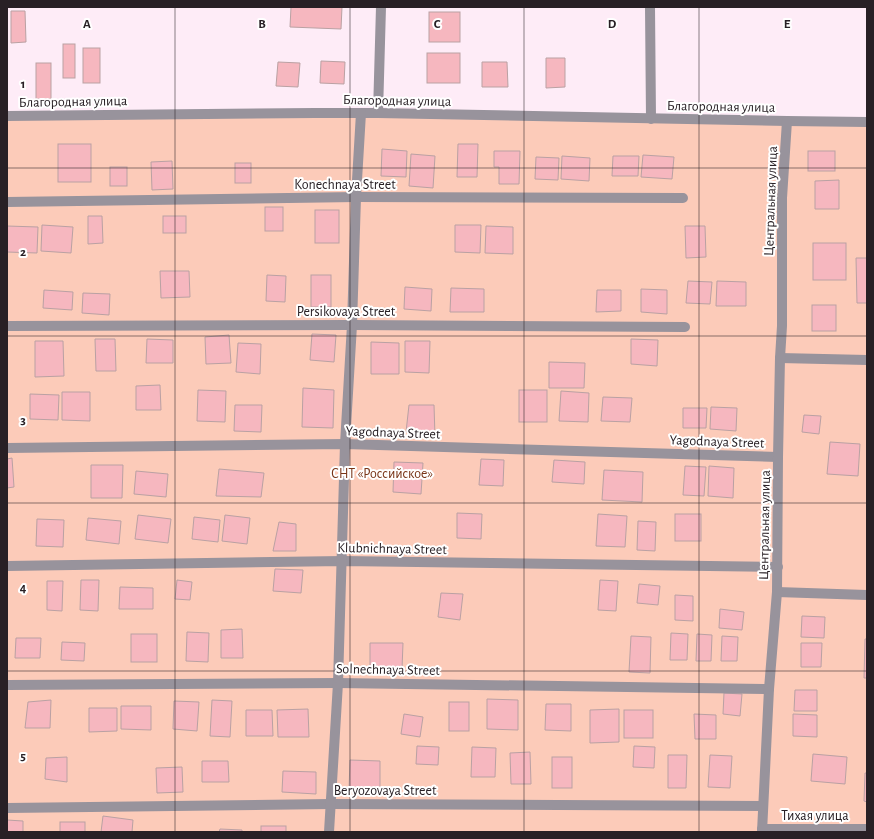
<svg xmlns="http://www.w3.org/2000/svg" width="874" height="839" font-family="'Alegreya Sans',sans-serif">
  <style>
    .green { fill: #fccbb9 }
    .building { fill: #f6b7bf; stroke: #baa1a3 }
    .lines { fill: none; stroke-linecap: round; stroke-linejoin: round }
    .street { stroke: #98939c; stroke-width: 10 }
    .grid { fill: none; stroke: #282025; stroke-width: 1; stroke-opacity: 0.55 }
    .labels { text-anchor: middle; stroke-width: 4; stroke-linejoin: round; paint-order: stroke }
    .street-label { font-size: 14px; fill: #282025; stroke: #fff }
    .park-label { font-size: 14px; fill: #793518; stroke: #fff }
    .grid-label { font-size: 13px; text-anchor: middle; font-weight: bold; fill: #282025; stroke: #fff; stroke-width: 4; stroke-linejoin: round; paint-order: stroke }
  </style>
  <rect width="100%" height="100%" fill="#feecf7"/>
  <!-- green -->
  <polygon class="green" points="315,113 867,122 867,832 7,832 7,116"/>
  <!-- building -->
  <g class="building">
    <polygon points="291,7 342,7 341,29 290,27"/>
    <polygon points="11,11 25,11 26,42 11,43"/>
    <rect x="429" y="12" width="31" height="30"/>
    <rect x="63" y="44" width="12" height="34"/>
    <rect x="83" y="48" width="17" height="35"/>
    <rect x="427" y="53" width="33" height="30"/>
    <polygon points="546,58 565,58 565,87 546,88"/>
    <polygon points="321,61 345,62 344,84 320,83"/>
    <polygon points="278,62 300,63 298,87 276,86"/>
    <polygon points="482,62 507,62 508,87 482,87"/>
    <rect x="36" y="63" width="15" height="36"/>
    <rect x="58" y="144" width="33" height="38"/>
    <polygon points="458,144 478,144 477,177 457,177"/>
    <polygon points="382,149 407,151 406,177 381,176"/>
    <polygon points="494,151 520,151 519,184 499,184 499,167 494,167"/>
    <rect x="808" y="151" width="27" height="20"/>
    <polygon points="411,154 435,156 433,188 409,186"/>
    <polygon points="643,155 674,157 672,179 641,177"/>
    <polygon points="562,156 590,158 589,181 561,179"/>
    <polygon points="613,156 639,156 638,176 612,176"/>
    <polygon points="536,157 559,158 558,180 535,179"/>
    <polygon points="172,161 173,189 152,190 151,162"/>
    <rect x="235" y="163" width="16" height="20"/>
    <rect x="110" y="167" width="17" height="19"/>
    <polygon points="839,180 839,209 815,209 815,181"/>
    <rect x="265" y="207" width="18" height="24"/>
    <rect x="315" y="210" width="24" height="33"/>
    <polygon points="88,216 102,216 103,243 88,244"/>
    <rect x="163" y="216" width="23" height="17"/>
    <polygon points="42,225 73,227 71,253 41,251"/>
    <polygon points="455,225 481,225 480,253 455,252"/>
    <polygon points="7,226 38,227 37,253 7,252"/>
    <polygon points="486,226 513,227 513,254 485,253"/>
    <polygon points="685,226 705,226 706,257 686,258"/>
    <rect x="813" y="243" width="33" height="37"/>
    <polygon points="856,258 867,258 867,303 857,303"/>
    <polygon points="160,271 189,271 190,297 161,298"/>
    <polygon points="267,275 286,276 285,302 266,301"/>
    <rect x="311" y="275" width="20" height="32"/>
    <polygon points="688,281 712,282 710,304 686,303"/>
    <polygon points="717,281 746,282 746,306 716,306"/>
    <polygon points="405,287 432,289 431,311 404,309"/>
    <polygon points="451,288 484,289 484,312 450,312"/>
    <polygon points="641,289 667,290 667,314 641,312"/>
    <polygon points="44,290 73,292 72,310 43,308"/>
    <polygon points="597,290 621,290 621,311 596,312"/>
    <polygon points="83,293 110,294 109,315 82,313"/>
    <rect x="812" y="305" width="24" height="26"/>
    <polygon points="312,334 336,335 334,362 310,360"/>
    <polygon points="229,335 231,363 206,364 205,337"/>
    <polygon points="95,339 115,339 116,371 96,371"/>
    <polygon points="147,339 173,340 173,363 146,363"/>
    <polygon points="631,339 658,340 657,366 631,364"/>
    <polygon points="35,341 63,341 64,376 35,377"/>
    <polygon points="405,341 430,341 429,373 405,372"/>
    <polygon points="371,342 399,343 399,374 371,374"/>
    <polygon points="238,343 261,344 260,374 236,372"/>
    <polygon points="549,362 585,363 584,388 549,388"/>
    <polygon points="160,385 161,410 136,410 136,386"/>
    <polygon points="303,388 334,390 333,428 302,427"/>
    <polygon points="198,390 226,391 225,422 197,421"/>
    <rect x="519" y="390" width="28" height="32"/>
    <polygon points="561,391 589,393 588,422 559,421"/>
    <polygon points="62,392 90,392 90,421 62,420"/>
    <polygon points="30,394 59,395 58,420 30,419"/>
    <polygon points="603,397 632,398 630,422 601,421"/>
    <polygon points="235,405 262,405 261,432 234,431"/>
    <polygon points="409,405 434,405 435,437 406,432"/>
    <polygon points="711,407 737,408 736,431 710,429"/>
    <polygon points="683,408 707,408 706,428 683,428"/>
    <polygon points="804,415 821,416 819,434 802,432"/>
    <polygon points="830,442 860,444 858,476 827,474"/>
    <polygon points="12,458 14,487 7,488 7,459"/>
    <polygon points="481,459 504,460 503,486 479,485"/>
    <polygon points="554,460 585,462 584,484 552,482"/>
    <polygon points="394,462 423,463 421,494 393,492"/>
    <polygon points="91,465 123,465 122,498 91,498"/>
    <polygon points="685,466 706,467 704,496 683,495"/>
    <polygon points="709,466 734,468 733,498 708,496"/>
    <polygon points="219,469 264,473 261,497 216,496"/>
    <polygon points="604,470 643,472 642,502 602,500"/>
    <polygon points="136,471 168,474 166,497 134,494"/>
    <polygon points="457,513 482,514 481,539 457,538"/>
    <polygon points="598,514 627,516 625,547 596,546"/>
    <rect x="675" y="514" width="26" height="27"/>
    <polygon points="138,515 171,519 168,543 135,539"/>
    <polygon points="225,515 250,518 247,544 222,541"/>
    <polygon points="194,517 220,520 218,542 192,539"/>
    <polygon points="88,518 121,521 119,544 86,540"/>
    <polygon points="37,519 64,520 63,547 36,546"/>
    <polygon points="638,521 656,522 655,551 637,550"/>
    <polygon points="279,522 296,524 296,551 273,551"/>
    <polygon points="275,569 303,570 301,593 273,591"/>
    <polygon points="81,580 99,580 98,611 80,610"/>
    <polygon points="177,580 192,582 190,600 175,599"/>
    <polygon points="600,580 618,581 616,611 598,610"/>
    <polygon points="47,581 63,581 62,611 47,610"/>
    <polygon points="639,584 660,586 658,605 637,603"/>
    <polygon points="120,587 153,588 153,609 119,609"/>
    <polygon points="441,593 463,594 460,620 438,617"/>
    <polygon points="675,595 693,596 693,621 675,620"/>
    <polygon points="720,609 744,612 742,630 719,628"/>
    <polygon points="802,616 825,617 824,638 801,637"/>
    <polygon points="242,629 243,658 221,658 221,630"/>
    <polygon points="187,632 209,633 208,662 186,661"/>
    <polygon points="671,633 688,634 687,660 670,660"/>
    <rect x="131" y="634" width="26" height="28"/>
    <polygon points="697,634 712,635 711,661 696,661"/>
    <polygon points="631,636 651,637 650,673 629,672"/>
    <polygon points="722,636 738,637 737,661 721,661"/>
    <polygon points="16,638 41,638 40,658 15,658"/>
    <polygon points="865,639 867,639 867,678 864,678"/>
    <polygon points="62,642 85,643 84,661 61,660"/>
    <polygon points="370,643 403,643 402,669 370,668"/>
    <polygon points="801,643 822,643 821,667 801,667"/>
    <polygon points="795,690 817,690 817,711 794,711"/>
    <polygon points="724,693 742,694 740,716 723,714"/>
    <polygon points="487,699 518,700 518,730 487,729"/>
    <polygon points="51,700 50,728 25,728 28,702"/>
    <polygon points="212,700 232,701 230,737 210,736"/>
    <polygon points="174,701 199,702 197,731 173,729"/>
    <rect x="449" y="702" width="20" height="29"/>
    <polygon points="546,704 571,704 571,731 545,730"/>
    <polygon points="121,706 151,706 151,730 121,729"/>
    <polygon points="89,708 117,708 117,731 89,732"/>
    <polygon points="308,709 309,737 278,737 277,710"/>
    <polygon points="619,709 619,742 590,743 590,710"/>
    <polygon points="246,710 272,710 273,736 246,736"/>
    <rect x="624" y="710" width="29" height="28"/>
    <polygon points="404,714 423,717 420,737 401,734"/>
    <polygon points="694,714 716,715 716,739 695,739"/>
    <polygon points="793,714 817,715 817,737 793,736"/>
    <polygon points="417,746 439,747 438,765 416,764"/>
    <polygon points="634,746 655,747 654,768 633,767"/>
    <polygon points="472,747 496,748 495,777 471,777"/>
    <polygon points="530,752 531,784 511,784 510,753"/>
    <polygon points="813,754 847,757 845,784 811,781"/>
    <polygon points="668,755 687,755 686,788 668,788"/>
    <polygon points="710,755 732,756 730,788 708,787"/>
    <polygon points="67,757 67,782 45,779 46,758"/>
    <rect x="552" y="757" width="20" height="31"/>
    <polygon points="350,760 380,761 380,790 349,790"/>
    <polygon points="202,761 228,761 229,782 202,782"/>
    <polygon points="182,767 183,792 157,793 156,768"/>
    <polygon points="283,771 316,772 316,794 282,792"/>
    <polygon points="865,773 867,773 867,802 864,801"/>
    <polygon points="103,816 133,820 132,832 101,832"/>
    <polygon points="7,820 23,821 23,832 7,832"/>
    <rect x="60" y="822" width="25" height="10"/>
    <rect x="261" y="826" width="25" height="6"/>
    <polygon points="220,829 242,830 242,832 219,832"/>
  </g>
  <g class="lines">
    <!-- street -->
    <g class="street">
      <polyline points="650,7 651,119"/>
      <polyline points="378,113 381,7"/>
      <polyline points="7,116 315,113 378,113 787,121 867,122"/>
      <polyline points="7,202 356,197 683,198"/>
      <polyline points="7,326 352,325 685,327"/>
      <polyline points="780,358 867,360"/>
      <polyline points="7,448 345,444 778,457"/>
      <polyline points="7,566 343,561 778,567"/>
      <polyline points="777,592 867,595"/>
      <polyline points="7,685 338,683 769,689"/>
      <polyline points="7,808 330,804 763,806"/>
      <polyline points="762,829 867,829"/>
      <polyline points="329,832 338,683 345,444 352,325 356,197 361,113"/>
      <polyline points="762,832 769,689 777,592 778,457 780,358 782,326 782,198 787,121"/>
    </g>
  </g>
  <!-- grid -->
  <path class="grid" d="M 175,7 L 175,832M 350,7 L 350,832M 524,7 L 524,832M 699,7 L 699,832M 7,168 L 867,168M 7,336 L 867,336M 7,503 L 867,503M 7,671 L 867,671"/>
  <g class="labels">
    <!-- street labels -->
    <g class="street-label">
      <text transform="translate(397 100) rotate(1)" y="5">Благородная улица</text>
      <text transform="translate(73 101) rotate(-1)" y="5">Благородная улица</text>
      <text transform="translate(721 106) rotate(1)" y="5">Благородная улица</text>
      <text x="345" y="189">Konechnaya Street</text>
      <text transform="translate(770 201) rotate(-88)" y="5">Центральная улица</text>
      <text x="346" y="316">Persikovaya Street</text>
      <text transform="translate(393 432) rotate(2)" y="5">Yagodnaya Street</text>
      <text transform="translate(717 441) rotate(2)" y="5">Yagodnaya Street</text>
      <text transform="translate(764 525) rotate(-89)" y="5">Центральная улица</text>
      <text transform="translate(392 548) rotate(1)" y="5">Klubnichnaya Street</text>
      <text transform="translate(388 669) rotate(1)" y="5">Solnechnaya Street</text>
      <text x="385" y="795">Beryozovaya Street</text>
      <text x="815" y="820">Тихая улица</text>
    </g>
    <!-- park labels -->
    <g class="park-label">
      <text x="382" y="478">СНТ «Российское»</text>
    </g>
  </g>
  <g class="grid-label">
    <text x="87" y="28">A</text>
    <text x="262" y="28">B</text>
    <text x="437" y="28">C</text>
    <text x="612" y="28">D</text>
    <text x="787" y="28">E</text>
    <text x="23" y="88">1</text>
    <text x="23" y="256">2</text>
    <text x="23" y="424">3</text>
    <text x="23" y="592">4</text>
    <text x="23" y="760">5</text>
  </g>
  <!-- border -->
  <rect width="874" height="839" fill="none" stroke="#282025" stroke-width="16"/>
</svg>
